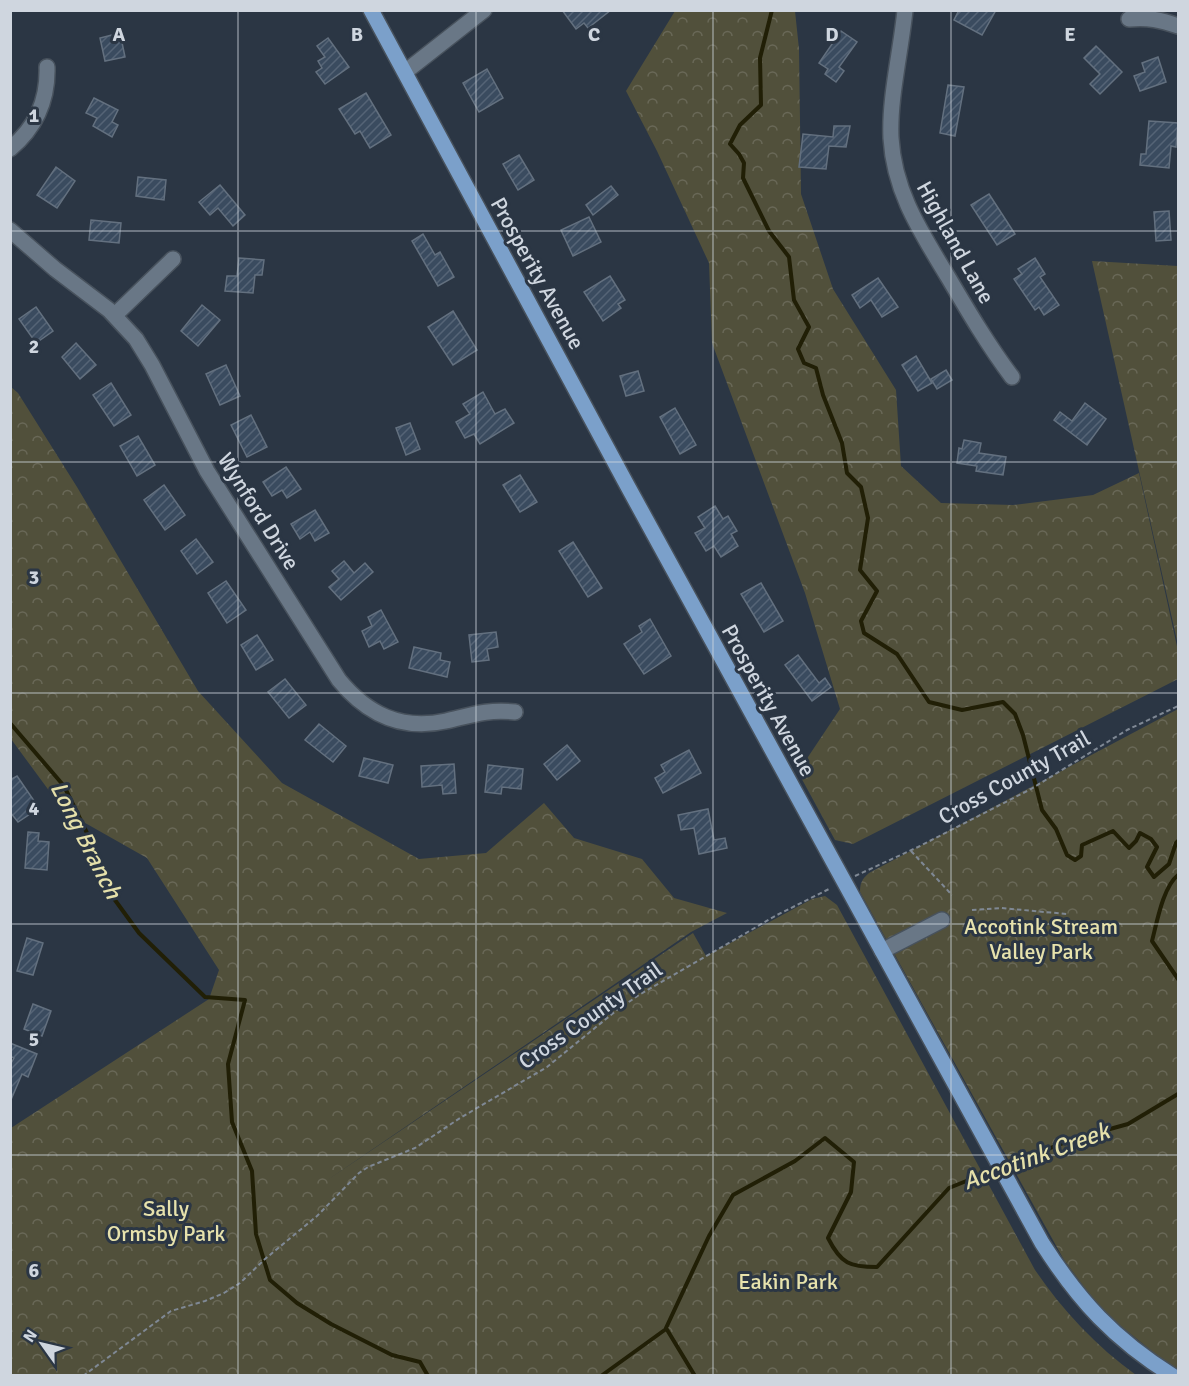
<svg xmlns="http://www.w3.org/2000/svg" width="1189" height="1386" font-family="Signika,sans-serif">
  <style>
    .forest { fill: url(#forest-crowns) }
    .lines { fill: none; stroke-linecap: round; stroke-linejoin: round }
    .stream { stroke: #211f06; stroke-width: 4 }
    .building { fill: url(#building-hatch); stroke: #63707f; stroke-width: 1.5 }
    .minor-casing { stroke: #48525d; stroke-width: 18 }
    .major-casing { stroke: #48525d; stroke-width: 18 }
    .path { stroke: #7f8894; stroke-width: 2; stroke-dasharray: 4.5 3; stroke-linecap: butt }
    .minor { stroke: #697786; stroke-width: 15 }
    .major { stroke: #7ba0ca; stroke-width: 15 }
    .grid { fill: none; stroke: #cfd6df; stroke-width: 1.5; stroke-opacity: 0.55 }
    .labels { text-anchor: middle; stroke-width: 6; stroke-linejoin: round; paint-order: stroke }
    .street-label { font-size: 22px; fill: #cfd6df; stroke: #2b3644 }
    .park-label { font-size: 22px; fill: #e7e2ac; stroke: #2b3644 }
    .water-label { font-size: 24px; font-style: italic; fill: #e5e0aa; stroke: #2b3644 }
    .grid-label { font-size: 20px; text-anchor: middle; font-weight: bold; fill: #cfd6df; stroke: #2b3644; stroke-width: 6; stroke-linejoin: round; paint-order: stroke }
  </style>
  <defs>
    <pattern id="forest-crowns" width="20" height="18" patternUnits="userSpaceOnUse" patternTransform="scale(1.5)"><rect width="20" height="18" fill="#51503b"/><path d="M2 6a3 3 0 1 1 6 0M12 15a3 3 0 1 1 6 0" fill="none" stroke="#696857"/></pattern>
    <pattern id="building-hatch" width="6" height="6" patternUnits="userSpaceOnUse" patternTransform="scale(1.5)"><rect width="6" height="6" fill="#3a4b5f"/><path d="M-1 1l2-2M0 6l6-6M5 7l2-2" fill="none" stroke="#556476"/></pattern>
  </defs>
  <rect width="100%" height="100%" fill="#2b3644"/>
  <!-- forest -->
  <g class="forest">
    <polygon points="675,11 795,11 799,49 801,194 833,289 896,390 901,466 941,503 1013,505 1093,495 1139,473 1178,651 1178,679 853,844 835,840 798,772 840,709 805,593 712,343 709,263 657,151 626,91"/>
    <polygon points="1092,261 1178,266 1178,645"/>
    <path d="M 11,387 L 18,393 L 77,487 L 198,691 L 282,783 L 419,859 L 486,853 L 544,803 L 574,838 L 642,859 L 674,898 L 727,913 L 691,932 L 323,1183 L 693,933 L 706,956 L 812,899 L 825,896 L 837,905 L 1035,1270 C 1063,1311 1096,1346 1136,1375 L 11,1375 L 11,1128 L 209,999 L 219,970 L 147,858 L 64,811 L 11,739 Z"/>
    <path d="M 1178,709 L 1178,1370 L 1168,1364 L 1102,1311 L 1064,1260 L 860,892 C 860,883 862,879 869,873 Z"/>
  </g>
  <g class="lines">
    <!-- stream -->
    <g class="stream">
      <polyline points="772,10 760,58 761,105 740,125 730,144 739,154 744,163 743,178 769,231 789,257 794,300 809,327 798,349 804,363 816,368 823,395 842,443 847,473 861,487 868,518 860,570 877,591 861,621 864,633 897,654 929,702 962,710 1003,702 1015,714 1023,735 1042,810 1056,829 1067,855 1075,860 1081,856 1082,845 1113,831 1129,848 1136,841 1140,833 1151,839 1157,847 1147,867 1154,877 1169,864 1176,843 1178,841"/>
      <polyline points="10,723 64,786 87,833 104,885 139,933 205,997 245,1000 228,1064 232,1122 252,1171 256,1234 270,1280 297,1303 331,1324 392,1355 420,1362 428,1376"/>
      <path d="M 1178,875 C 1163,887 1157,922 1152,941 L 1178,979"/>
      <polyline points="1003,1166 1074,1139 1128,1124 1178,1094"/>
      <polyline points="601,1376 666,1329"/>
      <path d="M 695,1376 L 666,1328 L 709,1236 L 733,1195 L 795,1161 L 825,1138 L 854,1162 L 851,1192 L 828,1238 C 841,1264 850,1267 877,1267 L 949,1188 L 996,1169"/>
    </g>
  </g>
  <!-- building -->
  <g class="building">
    <polygon points="562,10 611,10 588,28 584,23 576,29"/>
    <polygon points="959,10 996,10 982,35 954,20"/>
    <polygon points="841,31 857,42 839,67 844,71 836,82 825,74 828,69 819,63"/>
    <polygon points="120,33 125,57 105,61 100,38"/>
    <polygon points="328,38 349,67 325,84 316,72 322,68 318,61 325,57 317,46"/>
    <polygon points="1096,46 1122,72 1100,94 1090,84 1100,74 1084,58"/>
    <polygon points="1158,57 1166,82 1140,91 1134,76 1145,72 1142,63"/>
    <polygon points="487,69 503,98 479,112 463,83"/>
    <polygon points="948,85 964,87 955,136 940,133"/>
    <polygon points="366,93 391,135 370,148 360,131 355,134 339,109"/>
    <polygon points="94,98 118,110 112,122 118,125 112,137 93,126 97,118 86,113"/>
    <polygon points="1149,121 1178,123 1176,147 1171,146 1169,168 1140,165 1141,154 1146,154"/>
    <polygon points="834,126 850,126 846,147 829,146 826,169 799,167 803,134 833,137"/>
    <polygon points="519,155 534,180 518,190 503,164"/>
    <polygon points="56,167 75,181 57,208 37,195"/>
    <polygon points="138,177 166,180 164,200 136,196"/>
    <polygon points="220,185 245,215 233,226 218,208 210,215 199,202"/>
    <polygon points="611,186 618,195 593,215 586,205"/>
    <polygon points="989,194 1015,234 997,245 971,205"/>
    <polygon points="1169,211 1171,240 1156,241 1154,212"/>
    <polygon points="589,217 601,242 573,256 561,230"/>
    <polygon points="91,220 121,223 119,243 89,240"/>
    <polygon points="423,234 435,255 440,252 454,277 438,286 412,241"/>
    <polygon points="239,258 264,260 262,275 255,275 253,293 225,291 227,276 237,276"/>
    <polygon points="1035,258 1045,274 1040,277 1059,305 1044,315 1039,307 1035,310 1014,279 1022,274 1018,269"/>
    <polygon points="610,276 625,300 618,304 621,308 603,321 584,292"/>
    <polygon points="878,278 898,307 882,317 871,300 860,308 852,295"/>
    <polygon points="202,305 220,320 198,346 181,331"/>
    <polygon points="36,307 53,331 36,343 19,319"/>
    <polygon points="453,311 477,350 453,365 428,327"/>
    <polygon points="76,343 96,365 80,379 62,357"/>
    <polygon points="916,356 932,383 918,391 902,365"/>
    <polygon points="226,365 240,396 220,405 206,374"/>
    <polygon points="946,370 952,380 937,389 931,379"/>
    <polygon points="638,371 644,391 626,396 620,376"/>
    <polygon points="111,383 131,415 114,426 93,395"/>
    <polygon points="483,392 495,414 505,409 514,423 480,444 474,434 465,438 456,422 470,414 463,404"/>
    <polygon points="1085,403 1106,419 1087,445 1054,420 1060,412 1072,421"/>
    <polygon points="675,408 696,445 680,454 660,417"/>
    <polygon points="251,415 267,447 247,457 231,425"/>
    <polygon points="410,423 420,449 406,455 396,428"/>
    <polygon points="138,436 155,465 137,476 120,446"/>
    <polygon points="964,440 981,443 979,453 1006,457 1003,475 976,471 977,466 957,463 959,448 962,449"/>
    <polygon points="286,467 301,489 287,498 282,490 272,496 263,482"/>
    <polygon points="520,475 537,502 520,512 503,485"/>
    <polygon points="164,485 185,515 165,530 144,500"/>
    <polygon points="715,506 723,519 728,516 737,531 731,534 738,546 721,557 714,546 706,551 695,533 705,528 698,517"/>
    <polygon points="315,510 329,533 315,541 310,532 300,539 291,524"/>
    <polygon points="196,539 213,562 197,574 181,551"/>
    <polygon points="573,542 602,588 588,597 559,551"/>
    <polygon points="344,561 354,573 365,563 373,572 341,600 329,587 339,579 332,571"/>
    <polygon points="226,581 246,610 227,623 208,593"/>
    <polygon points="761,583 783,621 764,632 741,594"/>
    <polygon points="381,610 398,642 384,649 380,641 369,647 362,631 372,626 368,617"/>
    <polygon points="650,619 671,656 644,674 624,644 642,632 639,626"/>
    <polygon points="496,632 498,647 487,649 489,660 472,662 469,635"/>
    <polygon points="257,635 273,660 256,670 241,645"/>
    <polygon points="414,647 441,653 440,660 450,662 447,677 409,668"/>
    <polygon points="798,655 819,683 825,678 831,687 812,701 785,665"/>
    <polygon points="285,679 306,705 289,718 268,692"/>
    <polygon points="319,724 346,746 333,762 305,740"/>
    <polygon points="567,745 580,761 557,780 544,764"/>
    <polygon points="689,750 701,773 663,793 655,778 665,772 661,765"/>
    <polygon points="364,758 393,765 388,783 359,776"/>
    <polygon points="454,764 456,793 443,794 442,785 422,787 421,766"/>
    <polygon points="488,765 523,769 521,789 502,787 501,794 485,792"/>
    <polygon points="17,776 39,808 18,822 10,812 10,780"/>
    <polygon points="708,809 714,840 725,838 727,848 699,854 694,828 681,830 678,815"/>
    <polygon points="28,832 39,833 38,841 49,842 47,870 25,868"/>
    <polygon points="27,938 43,943 33,975 17,971"/>
    <polygon points="33,1004 51,1011 42,1036 24,1029"/>
    <polygon points="10,1043 37,1054 28,1077 22,1074 10,1102 10,1065 14,1058 10,1056"/>
  </g>
  <g class="lines">
    <defs>
      <g id="minor">
        <path d="M 905,10 C 901,51 889,99 891,138 C 894,192 921,232 948,277 C 968,311 988,345 1012,377"/>
        <path d="M 1129,19 C 1148,17 1161,20 1178,26"/>
        <polyline points="405,72 484,10"/>
        <path d="M 10,149 C 36,127 48,101 47,67"/>
        <path d="M 10,230 L 55,269 L 109,310 L 136,339 L 152,365 L 207,471 L 339,680 C 367,714 401,731 446,721 C 472,715 487,709 515,712"/>
        <polyline points="115,315 173,259"/>
        <polyline points="882,951 942,920"/>
      </g>
      <path id="major" d="M 371,10 L 627,485 L 1042,1243 C 1079,1301 1114,1339 1173,1376"/>
    </defs>
    <!-- minor casing -->
    <use href="#minor" class="minor-casing"/>
    <!-- major casing -->
    <use href="#major" class="major-casing"/>
    <!-- path -->
    <g class="path">
      <polyline points="911,851 952,895"/>
      <polyline points="855,876 918,847 1031,789 1127,730 1178,706"/>
      <polyline points="972,910 1001,908 1067,914"/>
      <polyline points="83,1376 171,1311 205,1301 224,1293 240,1283 265,1259 317,1216 359,1173 368,1167 415,1148 460,1118 547,1067 617,1010 639,995 777,915 831,888"/>
    </g>
    <!-- minor -->
    <use href="#minor" class="minor"/>
    <!-- major -->
    <use href="#major" class="major"/>
  </g>
  <!-- grid -->
  <path class="grid" d="M 238,10 L 238,1376M 476,10 L 476,1376M 713,10 L 713,1376M 951,10 L 951,1376M 10,231 L 1178,231M 10,462 L 1178,462M 10,693 L 1178,693M 10,924 L 1178,924M 10,1155 L 1178,1155"/>
  <g class="labels">
    <!-- street labels -->
    <g class="street-label">
      <text transform="translate(956 242) rotate(61)" y="8">Highland Lane</text>
      <text transform="translate(538 273) rotate(61)" y="8">Prosperity Avenue</text>
      <text transform="translate(259 511) rotate(58)" y="8">Wynford Drive</text>
      <text transform="translate(769 700) rotate(61)" y="8">Prosperity Avenue</text>
      <text transform="translate(1014 777) rotate(-29)" y="8">Cross County Trail</text>
      <text transform="translate(590 1015) rotate(-35)" y="8">Cross County Trail</text>
    </g>
    <!-- park labels -->
    <g class="park-label">
      <text x="1041" y="934">Accotink Stream<tspan x="1041" dy="25">Valley Park</tspan></text>
      <text x="166" y="1216">Sally<tspan x="166" dy="25">Ormsby Park</tspan></text>
      <text x="788" y="1289">Eakin Park</text>
    </g>
    <!-- water labels -->
    <g class="water-label">
      <text transform="translate(86 840) rotate(63)" y="8">Long Branch</text>
      <text transform="translate(1036 1156) rotate(-20)" y="8">Accotink Creek</text>
    </g>
  </g>
  <g class="grid-label">
    <text x="119" y="41">A</text>
    <text x="357" y="41">B</text>
    <text x="594" y="41">C</text>
    <text x="832" y="41">D</text>
    <text x="1070" y="41">E</text>
    <text x="34" y="122">1</text>
    <text x="34" y="353">2</text>
    <text x="34" y="584">3</text>
    <text x="34" y="815">4</text>
    <text x="34" y="1046">5</text>
    <text x="34" y="1277">6</text>
  </g>
  <!-- border -->
  <rect width="1189" height="1386" fill="none" stroke="#cfd6df" stroke-width="24"/>
  <!-- north arrow -->
  <g transform="translate(42 1344) rotate(304)" stroke="#2b3644" stroke-width="4.5" paint-order="stroke">
  <path d="M0-4.5L10 22L0 15L-10 22Z" fill="#cfd6df"/>
  <text y="-9" font-size="16" font-weight="bold" text-anchor="middle" fill="#cfd6df">N</text>
  </g>
</svg>
